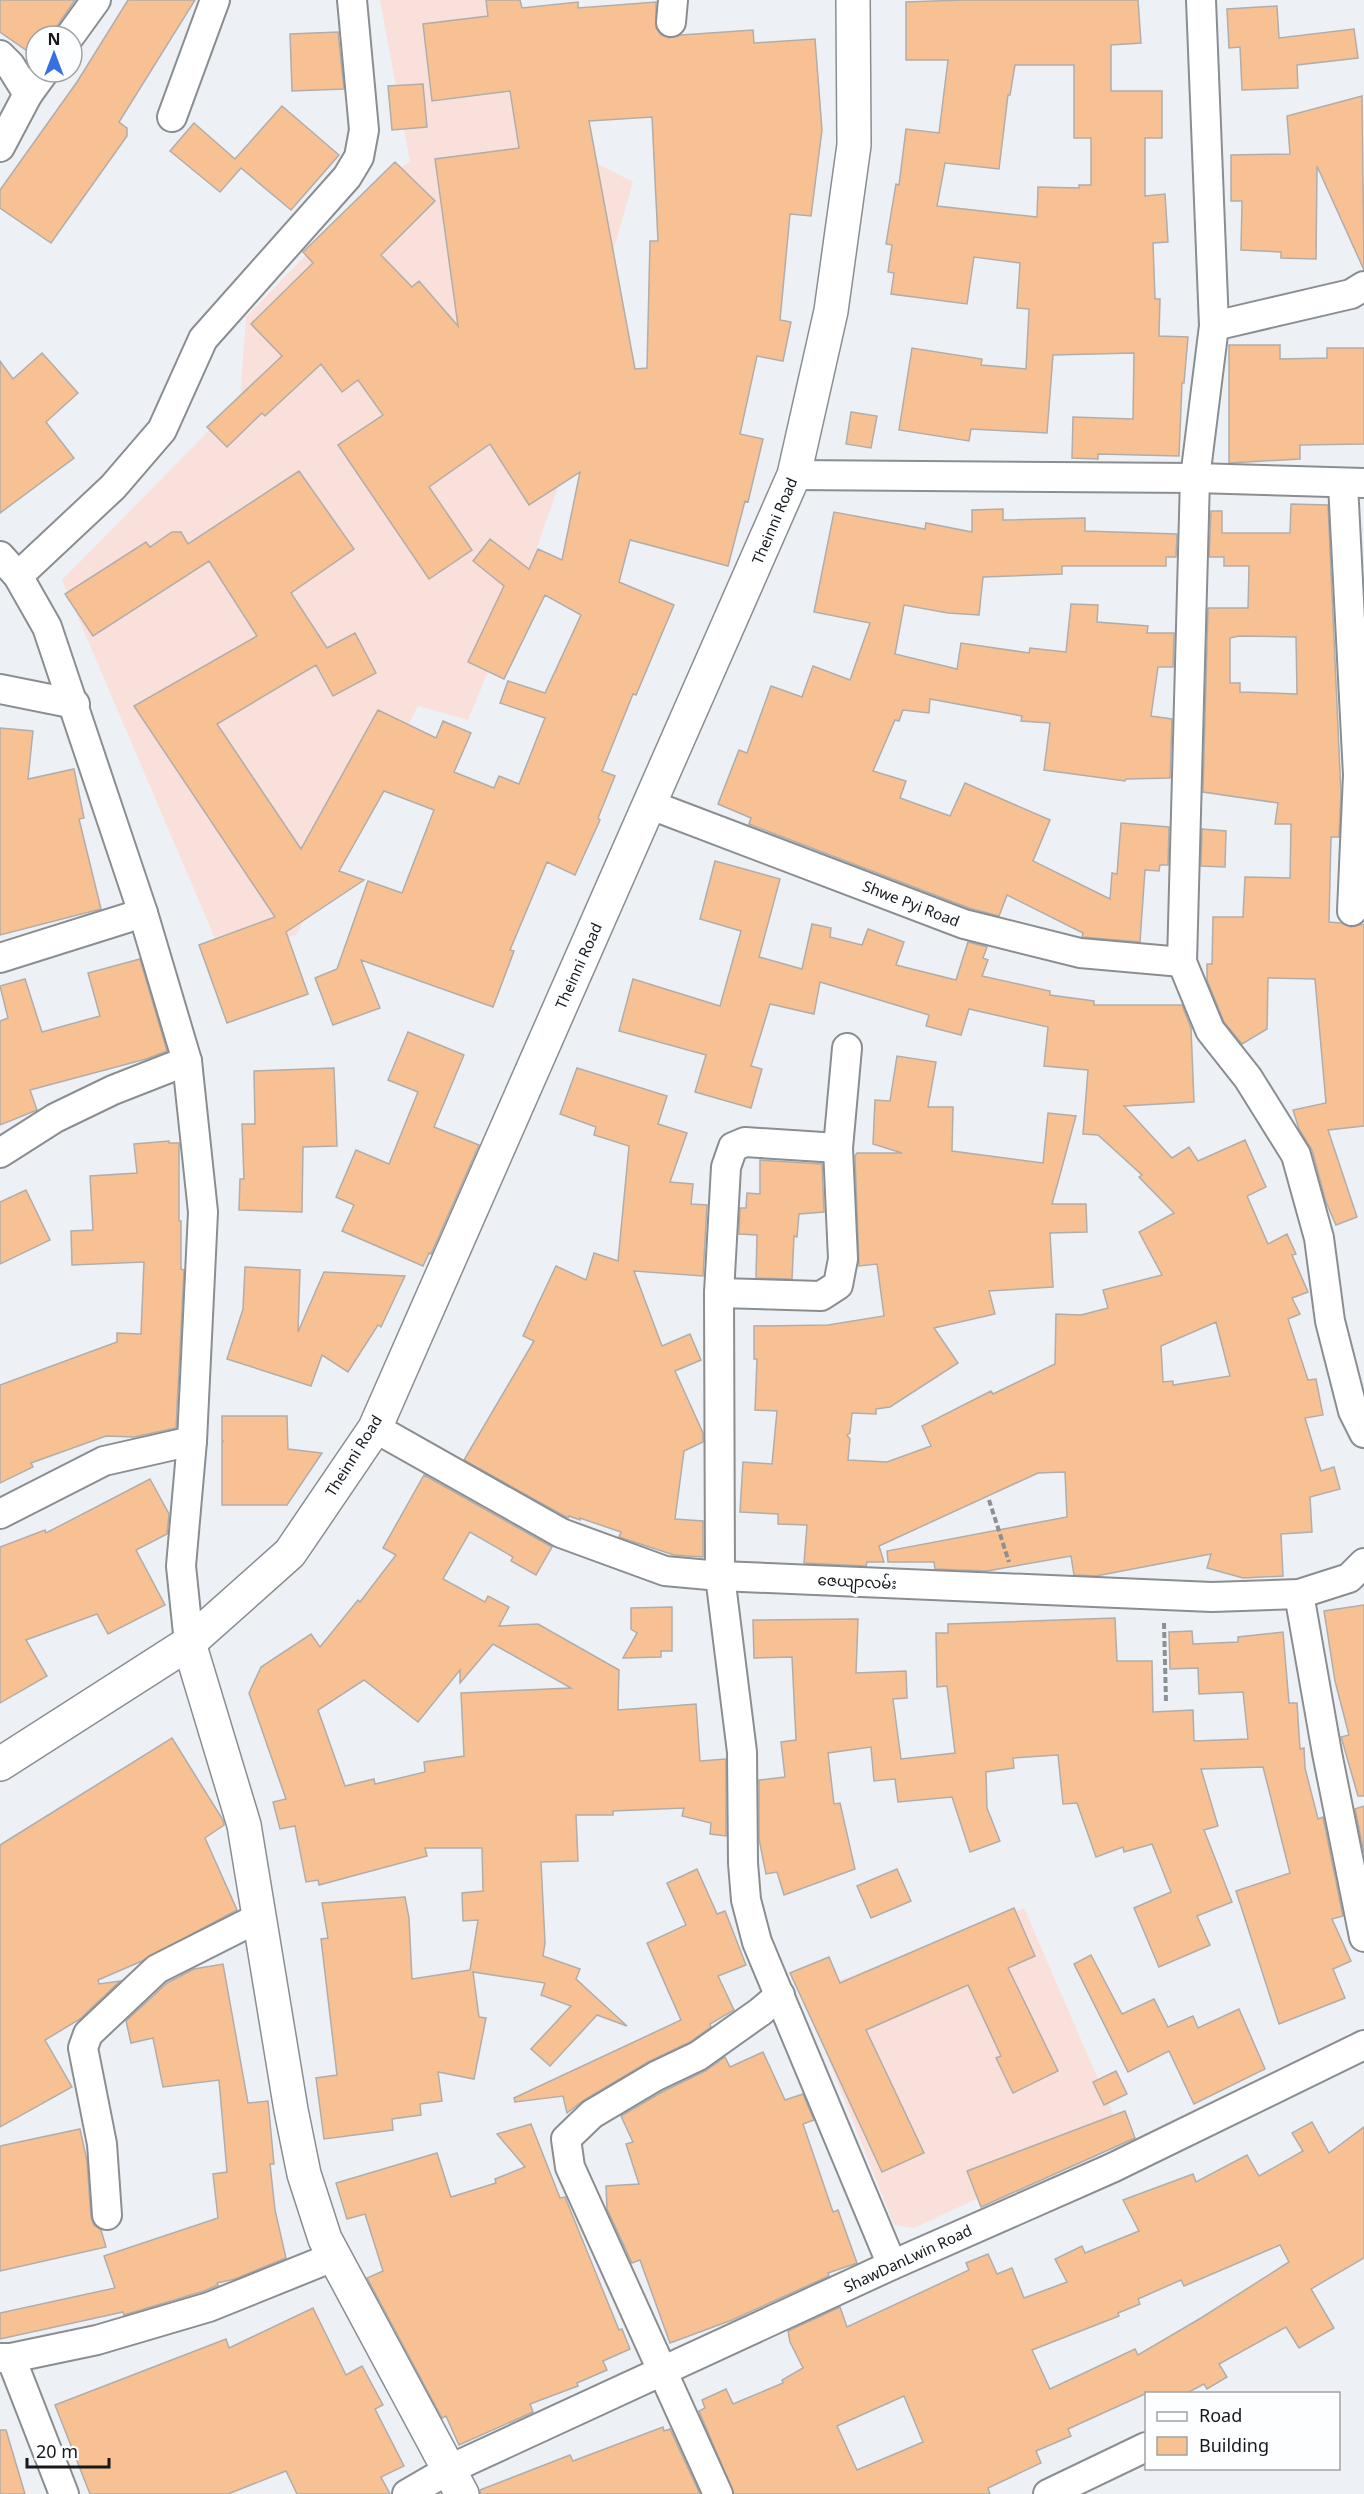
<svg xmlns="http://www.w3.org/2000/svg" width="1364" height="2494" font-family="'Noto Sans','Noto Sans Myanmar',sans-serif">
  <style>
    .education { fill: #fae0da }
    .building { fill: #f8c193; stroke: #b1adaa; stroke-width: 1.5; fill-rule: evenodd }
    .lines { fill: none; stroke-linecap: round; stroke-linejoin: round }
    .minor-casing { stroke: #8a8e91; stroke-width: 32 }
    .major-casing { stroke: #8a8e91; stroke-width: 36 }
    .path { stroke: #8d9093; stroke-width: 4; stroke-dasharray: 6 3; stroke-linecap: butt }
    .minor { stroke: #fff; stroke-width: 28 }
    .major { stroke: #fff; stroke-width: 33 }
    .labels { text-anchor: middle; stroke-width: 6; stroke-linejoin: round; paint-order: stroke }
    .street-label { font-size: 15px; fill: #161819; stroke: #fdfeff }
  </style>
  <rect width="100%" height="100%" fill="#edf1f5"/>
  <!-- education -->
  <g class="education">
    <polygon points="380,0 507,0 539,134 633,182 583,356 557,490 523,588 468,720 418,706 296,935 222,955 62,580 240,399 246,317 381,177 410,162"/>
    <polygon points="1024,1908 1121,2132 914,2228 894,2225 803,1995"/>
  </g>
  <!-- building -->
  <g class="building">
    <polygon points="0,0 75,0 50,36 36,36 36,57 0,32"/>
    <polygon points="128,0 195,0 119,122 127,128 127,136 51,243 0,208 0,190 77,82"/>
    <path d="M 486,0 L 520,0 L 522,8 L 578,2 L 578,8 L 656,2 L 656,28 L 661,35 L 669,38 L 681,35 L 753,30 L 754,43 L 815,39 L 822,130 L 811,216 L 790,214 L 780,320 L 791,322 L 783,361 L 757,356 L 740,434 L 763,439 L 748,502 L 745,501 L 728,566 L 630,540 L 619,582 L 674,605 L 636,695 L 633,694 L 602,771 L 615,776 L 598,818 L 600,820 L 575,875 L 547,862 L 510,950 L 514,951 L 493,1007 L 361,960 L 380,1008 L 333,1025 L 315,978 L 337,969 L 368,881 L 402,893 L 434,810 L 384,791 L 339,871 L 364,880 L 286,932 L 308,994 L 227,1023 L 199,945 L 275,917 L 134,706 L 257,636 L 209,561 L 93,636 L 65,594 L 146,542 L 150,547 L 172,532 L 181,532 L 188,544 L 299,471 L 354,549 L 291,593 L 327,648 L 355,633 L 376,673 L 333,696 L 316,665 L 217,724 L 301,849 L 378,710 L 436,738 L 443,721 L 471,733 L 454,772 L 494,788 L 499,776 L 519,784 L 545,718 L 500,703 L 508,681 L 545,693 L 581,615 L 545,595 L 504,679 L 468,662 L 504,586 L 473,561 L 490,539 L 529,569 L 538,549 L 562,560 L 580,472 L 529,505 L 490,444 L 429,487 L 472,550 L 429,579 L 338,445 L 383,415 L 358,380 L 342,392 L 321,364 L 265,416 L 262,413 L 227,447 L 207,427 L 282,356 L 251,324 L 313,263 L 303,252 L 395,162 L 435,201 L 381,255 L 412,287 L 419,281 L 458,326 L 435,159 L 519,148 L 510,91 L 432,101 L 423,24 L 488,16 ZM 652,117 L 658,241 L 650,241 L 647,368 L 635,369 L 589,121 Z"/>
    <path d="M 962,0 L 1138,0 L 1141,43 L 1111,45 L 1111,91 L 1162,91 L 1162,138 L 1145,138 L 1145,196 L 1165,194 L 1168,242 L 1153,243 L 1155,299 L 1160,299 L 1159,336 L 1188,337 L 1184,383 L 1182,383 L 1179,456 L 1098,454 L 1098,459 L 1072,458 L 1073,417 L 1133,419 L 1134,353 L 1053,355 L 1047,433 L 971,429 L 969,441 L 899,430 L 912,348 L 982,359 L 981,365 L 1026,369 L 1029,309 L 1017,308 L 1020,263 L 974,257 L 967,304 L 891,294 L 894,273 L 888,272 L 892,245 L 886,244 L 896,184 L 899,185 L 906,129 L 939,133 L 948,60 L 906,60 L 906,2 ZM 1015,65 L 1074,65 L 1074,138 L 1091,138 L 1091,185 L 1079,185 L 1079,188 L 1038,187 L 1037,217 L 937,206 L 945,163 L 999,169 L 1008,95 L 1010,95 Z"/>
    <polygon points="1277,6 1279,38 1354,29 1358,58 1297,65 1298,88 1242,90 1240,47 1229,48 1227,9"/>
    <polygon points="338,32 344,89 292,91 290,34"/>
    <polygon points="423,84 427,127 392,130 388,86"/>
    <polygon points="1362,96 1364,270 1317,166 1316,259 1281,258 1281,252 1241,250 1242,201 1231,201 1231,155 1290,154 1287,116"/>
    <polygon points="282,106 339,155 291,210 241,168 220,192 170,151 194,123 235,159"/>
    <polygon points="1229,345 1280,345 1280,359 1327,358 1327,348 1364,348 1364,444 1300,445 1300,459 1229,463"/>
    <polygon points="42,353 78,393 46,422 74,458 0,513 0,361 13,379"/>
    <polygon points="851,412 877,416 871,448 846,444"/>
    <path d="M 1291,504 L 1328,505 L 1341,794 L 1339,837 L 1331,837 L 1329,922 L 1341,923 L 1351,927 L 1364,924 L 1364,1126 L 1328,1130 L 1357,1217 L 1336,1225 L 1326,1202 L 1312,1150 L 1299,1129 L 1293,1110 L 1326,1103 L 1315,979 L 1268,978 L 1267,1029 L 1242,1044 L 1224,1022 L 1207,980 L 1207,964 L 1212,964 L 1213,917 L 1243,917 L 1245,877 L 1290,878 L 1291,824 L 1275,824 L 1278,803 L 1203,792 L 1208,608 L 1248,608 L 1249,566 L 1224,566 L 1224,557 L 1209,557 L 1211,511 L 1222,511 L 1222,533 L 1290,533 ZM 1239,636 L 1296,637 L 1297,694 L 1240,692 L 1240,683 L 1230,683 L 1230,638 Z"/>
    <polygon points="1003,509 1003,520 1085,518 1085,531 1177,534 1176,557 1166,557 1166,566 1062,566 1062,574 983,577 979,615 948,613 904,605 895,654 957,669 961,643 1029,653 1030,648 1066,652 1071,604 1098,605 1097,622 1148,626 1147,633 1174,633 1173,667 1158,667 1151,716 1172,719 1170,778 1126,779 1125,781 1044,770 1050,723 1021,721 1022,716 930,699 929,713 903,710 899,721 895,720 873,771 906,781 900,798 950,816 965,783 1050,820 1033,861 1110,899 1112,873 1117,874 1121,823 1169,827 1168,865 1160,865 1159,871 1145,870 1140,942 1082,937 1083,933 1007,895 999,916 969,908 749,824 751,818 718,804 739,750 747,753 771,686 802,697 813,666 850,680 870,623 814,612 834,512 925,529 926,523 972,532 972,510"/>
    <polygon points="0,728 33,731 28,779 74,769 84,818 79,819 101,909 0,935"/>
    <polygon points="1202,829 1226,831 1225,867 1201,866"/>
    <path d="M 715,861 L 780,879 L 759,957 L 802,969 L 812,924 L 831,928 L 830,937 L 862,945 L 868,929 L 904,942 L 896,965 L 956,980 L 968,942 L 987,947 L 983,958 L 988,960 L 982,976 L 1050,991 L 1050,995 L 1094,1001 L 1094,1005 L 1182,1005 L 1191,1028 L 1194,1102 L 1124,1106 L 1172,1158 L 1189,1147 L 1198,1161 L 1245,1140 L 1266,1187 L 1247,1196 L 1268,1244 L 1287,1234 L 1296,1254 L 1292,1255 L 1308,1292 L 1292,1298 L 1300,1314 L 1288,1319 L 1308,1380 L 1316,1379 L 1323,1415 L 1305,1418 L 1321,1471 L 1334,1467 L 1340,1489 L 1310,1497 L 1312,1532 L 1281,1534 L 1283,1576 L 1243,1578 L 1207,1568 L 1211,1554 L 1096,1576 L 1074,1575 L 1071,1556 L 987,1571 L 935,1569 L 934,1562 L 888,1562 L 887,1551 L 1067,1517 L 1065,1472 L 1038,1473 L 879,1546 L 884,1562 L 867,1562 L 866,1566 L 804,1563 L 807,1525 L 778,1524 L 778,1514 L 740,1512 L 743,1462 L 772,1464 L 777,1411 L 755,1410 L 757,1359 L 754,1359 L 754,1326 L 828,1325 L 884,1316 L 877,1264 L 859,1266 L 855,1156 L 857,1153 L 902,1153 L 873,1144 L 875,1100 L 890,1101 L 897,1056 L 936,1062 L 928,1107 L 953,1107 L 952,1151 L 1043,1163 L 1048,1113 L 1076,1116 L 1052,1204 L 1086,1204 L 1087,1232 L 1050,1233 L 1053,1287 L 989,1291 L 995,1314 L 934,1328 L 958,1363 L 890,1407 L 876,1409 L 876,1414 L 852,1413 L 850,1433 L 847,1435 L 850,1439 L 848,1460 L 887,1462 L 931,1446 L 922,1426 L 991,1391 L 993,1394 L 1055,1364 L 1056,1314 L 1081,1315 L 1108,1308 L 1103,1290 L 1162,1275 L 1139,1232 L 1174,1213 L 1139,1177 L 1142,1175 L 1098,1135 L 1083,1134 L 1088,1070 L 1044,1066 L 1048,1027 L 969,1009 L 961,1035 L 926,1026 L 929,1015 L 820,982 L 814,1014 L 770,1004 L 751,1066 L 762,1069 L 751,1108 L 695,1092 L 706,1055 L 619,1031 L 633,979 L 720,1006 L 741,931 L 700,919 ZM 1216,1322 L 1230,1376 L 1173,1385 L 1173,1381 L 1163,1382 L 1161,1346 Z"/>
    <polygon points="140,959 167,1051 146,1059 30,1090 37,1110 0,1125 0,1021 8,1018 0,986 25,979 42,1032 100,1016 88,973"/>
    <polygon points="408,1032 464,1055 434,1127 479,1145 431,1254 429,1253 423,1266 342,1231 354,1205 336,1197 356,1150 389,1164 418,1092 388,1080"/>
    <polygon points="334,1068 337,1146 303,1147 302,1212 239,1210 240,1179 244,1179 242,1124 255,1124 254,1071"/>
    <polygon points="577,1068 667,1096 658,1124 687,1133 670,1182 693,1184 691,1204 707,1205 703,1276 634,1271 662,1346 690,1334 701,1360 675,1371 703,1433 703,1442 684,1451 675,1519 703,1521 703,1557 674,1555 619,1537 621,1532 580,1518 580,1520 569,1516 568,1518 464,1460 534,1341 523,1336 556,1266 586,1280 594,1253 618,1261 629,1146 594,1135 596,1127 560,1114"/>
    <polygon points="169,1141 169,1143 179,1143 179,1221 181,1221 181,1269 184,1270 176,1428 134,1437 106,1436 31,1463 33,1467 0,1483 0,1385 117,1342 117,1333 141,1334 144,1262 72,1265 71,1231 93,1230 90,1176 137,1173 134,1144"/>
    <polygon points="760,1160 822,1164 824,1212 799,1214 797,1237 794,1236 792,1279 756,1278 757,1235 739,1234 740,1208 746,1208 747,1193 760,1194"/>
    <polygon points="26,1190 50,1240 0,1264 0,1202"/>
    <polygon points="245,1267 300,1270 298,1332 324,1272 405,1276 381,1327 378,1325 348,1372 322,1355 311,1386 227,1359 243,1309"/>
    <polygon points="222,1416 287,1416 288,1449 322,1453 287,1505 222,1505 222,1442 224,1441 222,1441"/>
    <path d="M 424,1475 L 552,1547 L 536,1575 L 511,1561 L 513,1557 L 470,1532 L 443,1579 L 485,1602 L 488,1596 L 509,1607 L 499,1626 L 538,1624 L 619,1670 L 618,1710 L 696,1704 L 700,1761 L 726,1759 L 726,1836 L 710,1834 L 711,1823 L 682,1816 L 684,1808 L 613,1811 L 613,1815 L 576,1815 L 578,1861 L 541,1862 L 545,1943 L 543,1956 L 580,1969 L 576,1979 L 627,2026 L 597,2015 L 550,2066 L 531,2049 L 571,2006 L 541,1995 L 545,1983 L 473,1972 L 479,2017 L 486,2018 L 474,2079 L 438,2072 L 442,2101 L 420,2104 L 421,2115 L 392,2119 L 393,2130 L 324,2139 L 316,2078 L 337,2075 L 321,1939 L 328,1938 L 322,1903 L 405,1897 L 409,1918 L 412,1979 L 470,1970 L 478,1920 L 463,1921 L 462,1893 L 483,1891 L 482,1848 L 425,1848 L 427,1856 L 319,1885 L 318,1880 L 306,1882 L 295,1826 L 280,1829 L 273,1802 L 286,1799 L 249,1693 L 261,1667 L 311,1634 L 320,1647 L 358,1600 L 360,1602 L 396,1555 L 383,1548 ZM 493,1644 L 571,1688 L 461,1693 L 464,1756 L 424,1762 L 425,1772 L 375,1784 L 374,1779 L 345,1786 L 318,1710 L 364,1680 L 418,1722 L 460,1670 L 460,1683 Z"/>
    <polygon points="150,1479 169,1514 167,1534 136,1550 165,1605 108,1634 97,1614 26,1640 47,1676 0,1703 0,1547 45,1530 46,1533"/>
    <polygon points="1364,1605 1364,1796 1358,1796 1342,1740 1341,1737 1349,1735 1335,1681 1324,1611"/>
    <polygon points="672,1607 672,1651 661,1651 661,1657 623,1658 637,1633 631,1629 631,1608"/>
    <polygon points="1115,1618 1117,1661 1152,1661 1153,1712 1193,1710 1194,1741 1248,1739 1243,1692 1199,1694 1198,1668 1170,1669 1169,1632 1192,1631 1193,1644 1238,1642 1238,1637 1283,1632 1289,1703 1297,1703 1300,1749 1304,1748 1305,1768 1318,1819 1323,1817 1343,1916 1332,1919 1351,1961 1333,1969 1345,1998 1279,2024 1236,1891 1290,1873 1263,1767 1201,1769 1218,1826 1204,1830 1232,1902 1197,1916 1210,1945 1159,1967 1134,1908 1171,1892 1152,1844 1124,1852 1123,1847 1096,1857 1077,1803 1063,1804 1058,1755 1013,1758 1014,1768 986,1772 987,1808 1000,1841 970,1852 952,1797 898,1802 895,1779 874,1781 871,1747 828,1753 834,1804 840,1803 855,1869 784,1895 777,1872 766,1874 759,1839 759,1780 785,1777 781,1742 796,1740 792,1657 754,1658 753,1620 858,1619 856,1673 906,1671 907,1698 893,1699 901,1759 955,1753 947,1686 937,1687 936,1633 948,1633 948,1624"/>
    <polygon points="172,1738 223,1820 224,1825 205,1838 237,1910 142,1961 98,1980 99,1984 120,1981 80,2019 45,2040 72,2087 0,2127 0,1845"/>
    <polygon points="1364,1806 1364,1853 1355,1809"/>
    <polygon points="697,1869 717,1914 725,1911 746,1965 718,1976 734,2010 710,2024 711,2027 690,2042 648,2062 584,2100 567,2113 563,2096 515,2102 514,2098 681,2020 647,1943 686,1925 667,1883"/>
    <polygon points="897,1869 911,1901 871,1918 857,1886"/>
    <polygon points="1014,1908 1035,1956 1008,1968 1058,2071 1013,2093 996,2058 1001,2056 968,1985 866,2030 924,2153 882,2172 790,1973 829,1957 840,1983"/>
    <polygon points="1091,1955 1122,2014 1154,1999 1168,2027 1193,2016 1198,2028 1239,2009 1265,2069 1194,2104 1169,2051 1128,2072 1074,1964"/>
    <polygon points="223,1964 248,2103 268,2101 274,2164 270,2164 275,2210 286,2258 235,2279 217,2283 218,2285 204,2291 124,2315 123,2312 0,2339 0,2313 115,2288 104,2256 218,2218 213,2174 227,2172 219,2080 163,2087 153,2038 131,2043 126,2021 167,1983 194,1969"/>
    <polygon points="763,2052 785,2100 803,2094 814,2120 803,2124 833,2212 838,2210 857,2263 828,2273 829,2276 732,2320 670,2343 640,2260 632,2263 607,2209 606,2186 639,2184 626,2144 633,2142 621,2116 664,2091 705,2071 725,2057 730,2067"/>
    <polygon points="1116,2071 1127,2094 1104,2105 1093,2082"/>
    <polygon points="1125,2111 1135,2138 981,2207 967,2171"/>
    <path d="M 1312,2122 L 1329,2153 L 1364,2127 L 1364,2258 L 1311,2289 L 1334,2328 L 1299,2348 L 1286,2327 L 1219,2364 L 1227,2377 L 1207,2389 L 1204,2384 L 1187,2393 L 1147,2393 L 1068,2429 L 1071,2436 L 1036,2451 L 1041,2463 L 988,2488 L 990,2494 L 734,2494 L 699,2411 L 705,2408 L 702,2400 L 726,2389 L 733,2404 L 783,2383 L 782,2380 L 803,2368 L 790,2342 L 788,2331 L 840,2307 L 847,2327 L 969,2270 L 966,2263 L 988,2254 L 997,2274 L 1012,2268 L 1024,2298 L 1067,2282 L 1055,2259 L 1082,2246 L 1085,2253 L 1139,2231 L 1123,2200 L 1193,2174 L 1196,2182 L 1247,2155 L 1259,2176 L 1303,2151 L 1292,2133 ZM 1280,2245 L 1289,2262 L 1201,2318 L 1138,2355 L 1135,2349 L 1050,2389 L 1032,2350 L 1119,2316 L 1118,2313 L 1140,2304 L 1138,2299 L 1181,2280 L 1184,2286 ZM 904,2396 L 923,2442 L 857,2470 L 837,2426 Z"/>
    <polygon points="531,2124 560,2198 565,2197 619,2330 622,2329 630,2349 603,2361 607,2370 577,2383 578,2386 530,2404 533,2412 459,2445 446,2416 442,2418 367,2278 383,2271 365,2214 347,2219 336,2183 437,2153 451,2197 496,2183 495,2179 525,2167 497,2134"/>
    <polygon points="80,2129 87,2161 91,2217 94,2225 101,2230 106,2247 0,2271 0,2146"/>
    <polygon points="313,2308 346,2375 362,2366 383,2405 375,2409 404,2466 381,2477 390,2494 297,2494 286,2471 228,2494 90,2494 55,2405 226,2339 229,2348"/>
    <polygon points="663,2427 664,2431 670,2429 700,2494 481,2494 480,2490 570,2455 573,2461"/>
    <polygon points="0,2430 6,2430 25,2494 0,2494"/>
  </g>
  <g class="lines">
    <defs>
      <g id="minor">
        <polyline points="1201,0 1214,326 1195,478 1182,962 1210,1030 1248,1078 1296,1155 1319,1238 1330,1321 1353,1411 1364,1433"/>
        <polyline points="671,22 673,0"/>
        <polyline points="70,36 96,0"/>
        <polyline points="0,55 10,65 28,94 0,147"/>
        <polyline points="28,94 44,72"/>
        <polyline points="172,117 215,0"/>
        <polyline points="1214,326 1351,294 1364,286"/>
        <polyline points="794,475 1195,478 1364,483"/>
        <polyline points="1343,484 1358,775 1352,911"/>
        <polyline points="0,556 18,576 47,627 143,913 187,1061 203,1212 192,1441 181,1566 189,1643"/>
        <polyline points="18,576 113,487 162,430 203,339 347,177 359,157 364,130 352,0"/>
        <polyline points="0,689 75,704"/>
        <polyline points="651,805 964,924 1080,953 1182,962"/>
        <polyline points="0,958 143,913"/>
        <polyline points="838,1148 745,1142 733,1147 726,1167 719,1293 720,1576 742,1752 743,1863 746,1900 757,1942 892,2265"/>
        <polyline points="0,1153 55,1118 113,1090 187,1061"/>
        <polyline points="719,1293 821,1296 838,1285 843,1259 838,1148 847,1048"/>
        <polyline points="375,1428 561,1533 665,1571 720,1576 1212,1597 1299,1594 1349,1578 1364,1563"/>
        <polyline points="0,1514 104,1461 192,1441"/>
        <polyline points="1299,1594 1327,1753 1364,1937"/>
        <polyline points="107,2215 102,2144 83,2048 88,2034 157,1969 260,1917"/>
        <polyline points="0,2358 11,2358 64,2494"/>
        <polyline points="11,2358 97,2340 209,2307 333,2257"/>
        <polyline points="407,2494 450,2469 892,2265 1112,2168 1364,2045"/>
        <polyline points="718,2494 570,2167 566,2139 592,2114 656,2076 698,2056 760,2012 780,1995"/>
        <polyline points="1048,2494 1146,2447"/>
      </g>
      <g id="major">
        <polyline points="189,1643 244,1825 291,2110 304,2174 325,2239 462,2494"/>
        <polyline points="0,1764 189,1643 290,1553 375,1428 794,475 831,311 854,145 853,0"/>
      </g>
    </defs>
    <!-- minor casing -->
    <use href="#minor" class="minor-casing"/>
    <!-- major casing -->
    <use href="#major" class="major-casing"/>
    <!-- path -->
    <g class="path">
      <polyline points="989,1500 1009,1562"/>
      <polyline points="1164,1623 1166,1702"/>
    </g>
    <!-- minor -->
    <use href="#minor" class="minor"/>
    <!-- major -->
    <use href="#major" class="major"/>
  </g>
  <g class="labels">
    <!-- street labels -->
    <g class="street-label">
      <text transform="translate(775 521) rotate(-67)" y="5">Theinni Road</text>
      <text transform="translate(911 904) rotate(21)" y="5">Shwe Pyi Road</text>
      <text transform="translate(579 966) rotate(-66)" y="5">Theinni Road</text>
      <text transform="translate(354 1456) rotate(-58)" y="5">Theinni Road</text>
      <text transform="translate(857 1582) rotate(3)" y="5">ဇေယျာလမ်း</text>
      <text transform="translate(908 2259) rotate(-25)" y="5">ShawDanLwin Road</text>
    </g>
  </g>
  <!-- legend -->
  <rect x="1145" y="2392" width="195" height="78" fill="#fdfeff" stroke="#a1a2a3" stroke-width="1.5"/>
  <rect x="1157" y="2412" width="30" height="9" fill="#ffffff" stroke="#a1a2a3" stroke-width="1.5"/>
  <text x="1199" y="2422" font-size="18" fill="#161819">Road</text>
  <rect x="1157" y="2437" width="30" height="18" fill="#f8c193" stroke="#a1a2a3" stroke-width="1.5"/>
  <text x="1199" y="2452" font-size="18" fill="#161819">Building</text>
  <!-- north arrow -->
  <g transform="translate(54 54)"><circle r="28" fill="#fdfeff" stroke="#a1a2a3" stroke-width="1.5"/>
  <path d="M0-4.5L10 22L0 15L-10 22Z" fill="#3770df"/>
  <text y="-9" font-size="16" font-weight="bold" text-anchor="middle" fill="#161819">N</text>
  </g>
  <!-- scale -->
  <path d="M27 2458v9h82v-9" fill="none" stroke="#161819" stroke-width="3"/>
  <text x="36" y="2458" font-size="18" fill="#161819" stroke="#fdfeff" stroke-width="4.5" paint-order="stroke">20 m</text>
</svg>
